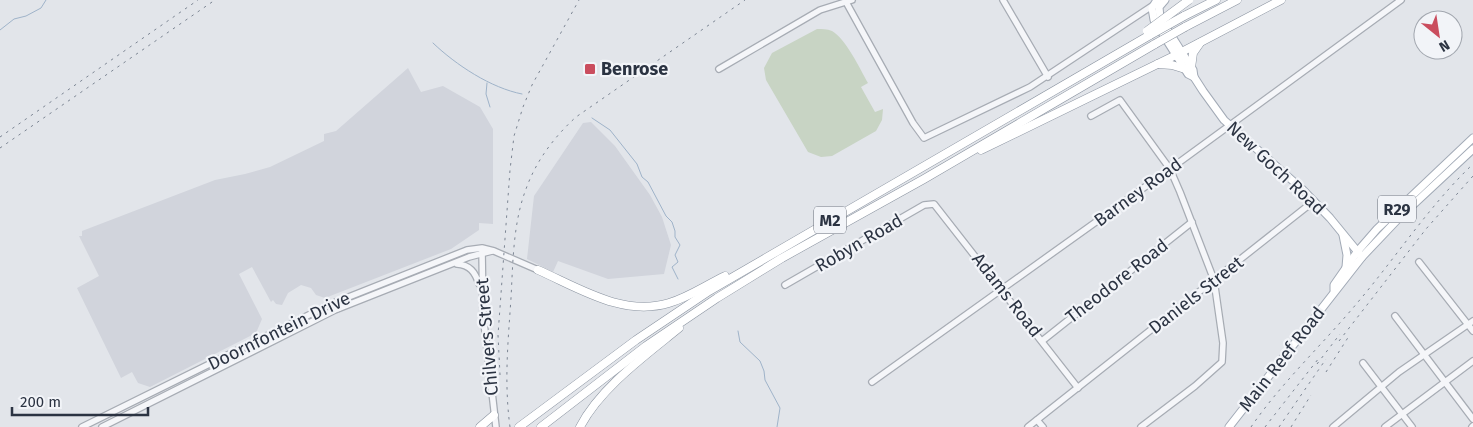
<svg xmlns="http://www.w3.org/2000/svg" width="1473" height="427" font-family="'Fira Sans',sans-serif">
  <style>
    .built { fill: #d1d4dc }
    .pitch { fill: #c8d4c4 }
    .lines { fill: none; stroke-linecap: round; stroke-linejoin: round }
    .stream { stroke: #9fb3c9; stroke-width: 1 }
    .minor-casing { stroke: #a7acb4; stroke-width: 8 }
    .major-casing { stroke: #a2aab6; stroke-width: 9 }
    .highway-casing { stroke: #8a93a0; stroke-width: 9 }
    .minor { stroke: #f5f6f9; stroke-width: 5.5 }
    .major { stroke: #fff; stroke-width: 7 }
    .highway { stroke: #fff; stroke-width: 8 }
    .rail { stroke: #7c8593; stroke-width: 1; stroke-dasharray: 2.5 5; stroke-linecap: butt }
    .highway-bridge-casing { stroke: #8a93a0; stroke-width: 9; stroke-linecap: butt }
    .highway-bridge { stroke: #fff; stroke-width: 8 }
    .poi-dot { fill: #ca4d5e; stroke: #f2f4f8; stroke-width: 2 }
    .labels { text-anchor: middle; stroke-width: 4.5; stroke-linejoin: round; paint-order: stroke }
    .shield { fill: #f2f4f8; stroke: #676d79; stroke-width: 1 }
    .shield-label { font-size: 16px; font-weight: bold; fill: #2b3342 }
    .poi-label { font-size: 18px; font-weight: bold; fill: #2b3342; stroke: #f2f4f8; text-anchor: start }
    .street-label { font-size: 18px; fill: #2b3342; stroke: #f2f4f8 }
  </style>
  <rect width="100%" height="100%" fill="#e2e5ea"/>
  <!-- built -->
  <g class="built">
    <polygon points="408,68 421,92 443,86 480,107 493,129 493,224 479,223 479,230 451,249 325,298 316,295 311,288 301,285 288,293 282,305 276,304 273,300 271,302 252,267 239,274 262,319 256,333 150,387 138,383 132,372 121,378 77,288 99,276 79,236 82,236 82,231 215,180 245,174 270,167 324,141 324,134 336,131"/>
    <polygon points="591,122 615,146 650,195 662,217 671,245 664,274 608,279 558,261 553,272 527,259 534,196 583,123"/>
  </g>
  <!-- pitch -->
  <path class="pitch" d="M 817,29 C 822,29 827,29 832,31 C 846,39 860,69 868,83 L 861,87 L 875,112 L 883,109 L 882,120 L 876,131 L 832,156 L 821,157 L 808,152 L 766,80 L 764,68 L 772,53 Z"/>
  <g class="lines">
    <!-- stream -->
    <g class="stream">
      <polyline points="0,30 14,19 26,16 41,8 46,0"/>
      <path d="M 433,43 C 456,65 491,88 522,94"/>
      <polyline points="487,83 486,94 490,107"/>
      <polyline points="592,118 610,130 637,164 642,177 648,182 666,216 672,222 675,231 675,237 680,245 675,255 678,262 672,267 678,279"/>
      <polyline points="738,331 740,342 760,361 764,371 765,380 780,408 777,427"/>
    </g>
    <defs>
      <g id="minor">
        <polyline points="1003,0 1048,77"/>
        <polyline points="846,2 913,123 924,138 1030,87 1155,4"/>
        <polyline points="719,69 820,10 852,0"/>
        <polyline points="1091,116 1120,100 1170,169 1180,192 1214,280 1223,343 1222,362 1195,386 1141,427"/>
        <polyline points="482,250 483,314 496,427"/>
        <polyline points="1419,262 1473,331"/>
        <path d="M 457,264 C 470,265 475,272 479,284"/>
        <polyline points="785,285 924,205 934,204 1078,388"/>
        <polyline points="1395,316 1473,419"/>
        <polyline points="1042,341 1192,222"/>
        <polyline points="1363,363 1412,427"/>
        <polyline points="872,382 1170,169 1401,0"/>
        <polyline points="1037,420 1043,427"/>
        <polyline points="82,427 331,304 467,250 482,248 494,251 538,270"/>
        <polyline points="102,427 335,310 469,257 492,251"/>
        <polyline points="1028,427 1314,201"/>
        <polyline points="1333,427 1399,372 1473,321"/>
        <polyline points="1385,427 1473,361"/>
        <polyline points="1472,427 1473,426"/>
      </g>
      <g id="major">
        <polyline points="1157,0 1152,8 1154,20 1188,74 1194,77"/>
        <polyline points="1165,0 1159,7 1160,18 1193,70 1194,77 1203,91 1224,120 1302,189 1330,218 1362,257"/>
        <polyline points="1343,235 1347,255 1346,267"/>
        <polyline points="1334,290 1334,285 1357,252 1377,229 1473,138"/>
        <polyline points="1229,427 1362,257 1399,218 1473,149"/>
      </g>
      <g id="highway">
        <polyline points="1184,16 1216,0"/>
        <polyline points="1185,27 1237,0"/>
        <polyline points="1158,64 1172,65 1185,69"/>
        <polyline points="1191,68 1193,53 1200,43"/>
        <polyline points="981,150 1176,55 1281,0"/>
        <path d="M 538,270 C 579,288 623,317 669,303 C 689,297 706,285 725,276"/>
        <polyline points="480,427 494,415"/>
        <polyline points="519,427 636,340 709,291 1150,35"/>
        <polyline points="541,427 646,346 717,298 782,258 924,179 1155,44"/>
        <path d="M 580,427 C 600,388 646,355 679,328"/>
      </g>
    </defs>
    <!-- minor casing -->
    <use href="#minor" class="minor-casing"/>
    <!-- major casing -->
    <use href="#major" class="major-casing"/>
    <!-- highway casing -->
    <use href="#highway" class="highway-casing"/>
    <!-- minor -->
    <use href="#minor" class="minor"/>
    <!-- major -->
    <use href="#major" class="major"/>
    <!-- highway -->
    <use href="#highway" class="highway"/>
    <!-- rail -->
    <g class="rail">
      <polyline points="0,137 198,0"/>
      <polyline points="0,148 215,0"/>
      <polyline points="1339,341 1426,229 1473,176"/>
      <polyline points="1317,364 1340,334"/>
      <polyline points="1326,372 1349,336"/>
      <polyline points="500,375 498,335 510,170 514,136 523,107 532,85 579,0"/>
      <path d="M 510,427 C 504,382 508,343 511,298 C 513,262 513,223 526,189 C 536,161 554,137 576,117 L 745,0"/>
      <path d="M 1251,427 C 1282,382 1323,344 1358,302 C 1397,256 1429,206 1473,164"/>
      <polyline points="1265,427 1319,358"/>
      <polyline points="1279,427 1326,359"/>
      <polyline points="1291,427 1311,395"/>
    </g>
    <defs>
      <g id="highway-bridge">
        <polyline points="1147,31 1189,0"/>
        <polyline points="1150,35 1184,16"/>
        <polyline points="1155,44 1185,27"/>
      </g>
    </defs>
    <!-- highway-bridge casing -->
    <use href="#highway-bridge" class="highway-bridge-casing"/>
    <!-- highway-bridge -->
    <use href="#highway-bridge" class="highway-bridge"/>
  </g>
  <!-- markers -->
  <rect class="poi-dot" x="584" y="63" width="12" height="12" rx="2.5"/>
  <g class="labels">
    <!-- shield labels -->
    <g class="shield">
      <rect x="1378" y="195.5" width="38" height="27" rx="4"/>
      <rect x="814" y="206.5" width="32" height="27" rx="4"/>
    </g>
    <g class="shield-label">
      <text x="1397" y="215">R29</text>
      <text x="830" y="226">M2</text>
    </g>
    <!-- poi labels -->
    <g class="poi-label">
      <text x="601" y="75">Benrose</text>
    </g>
    <!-- street labels -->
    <g class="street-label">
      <text transform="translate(1276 168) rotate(43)" y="6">New Goch Road</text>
      <text transform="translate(1138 192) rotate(-36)" y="6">Barney Road</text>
      <text transform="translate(859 243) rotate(-30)" y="6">Robyn Road</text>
      <text transform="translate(1117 281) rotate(-38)" y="6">Theodore Road</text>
      <text transform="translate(1007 295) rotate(52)" y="6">Adams Road</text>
      <text transform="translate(1196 295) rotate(-38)" y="6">Daniels Street</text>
      <text transform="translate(279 331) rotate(-26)" y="6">Doornfontein Drive</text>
      <text transform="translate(487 337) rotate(-95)" y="6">Chilvers Street</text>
      <text transform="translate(1282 359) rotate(-52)" y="6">Main Reef Road</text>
    </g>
  </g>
  <!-- north arrow -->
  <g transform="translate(1438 35) rotate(150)"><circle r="24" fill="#f2f4f8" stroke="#a2a7af"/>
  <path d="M0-4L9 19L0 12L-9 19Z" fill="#ca4d5e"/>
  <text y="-8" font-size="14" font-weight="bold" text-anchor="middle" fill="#2b3342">N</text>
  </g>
  <!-- scale -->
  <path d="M12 407v8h136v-8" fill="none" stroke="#2b3342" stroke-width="2.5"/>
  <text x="20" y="407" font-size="15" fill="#2b3342" stroke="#f2f4f8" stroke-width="4" paint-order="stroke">200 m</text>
</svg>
